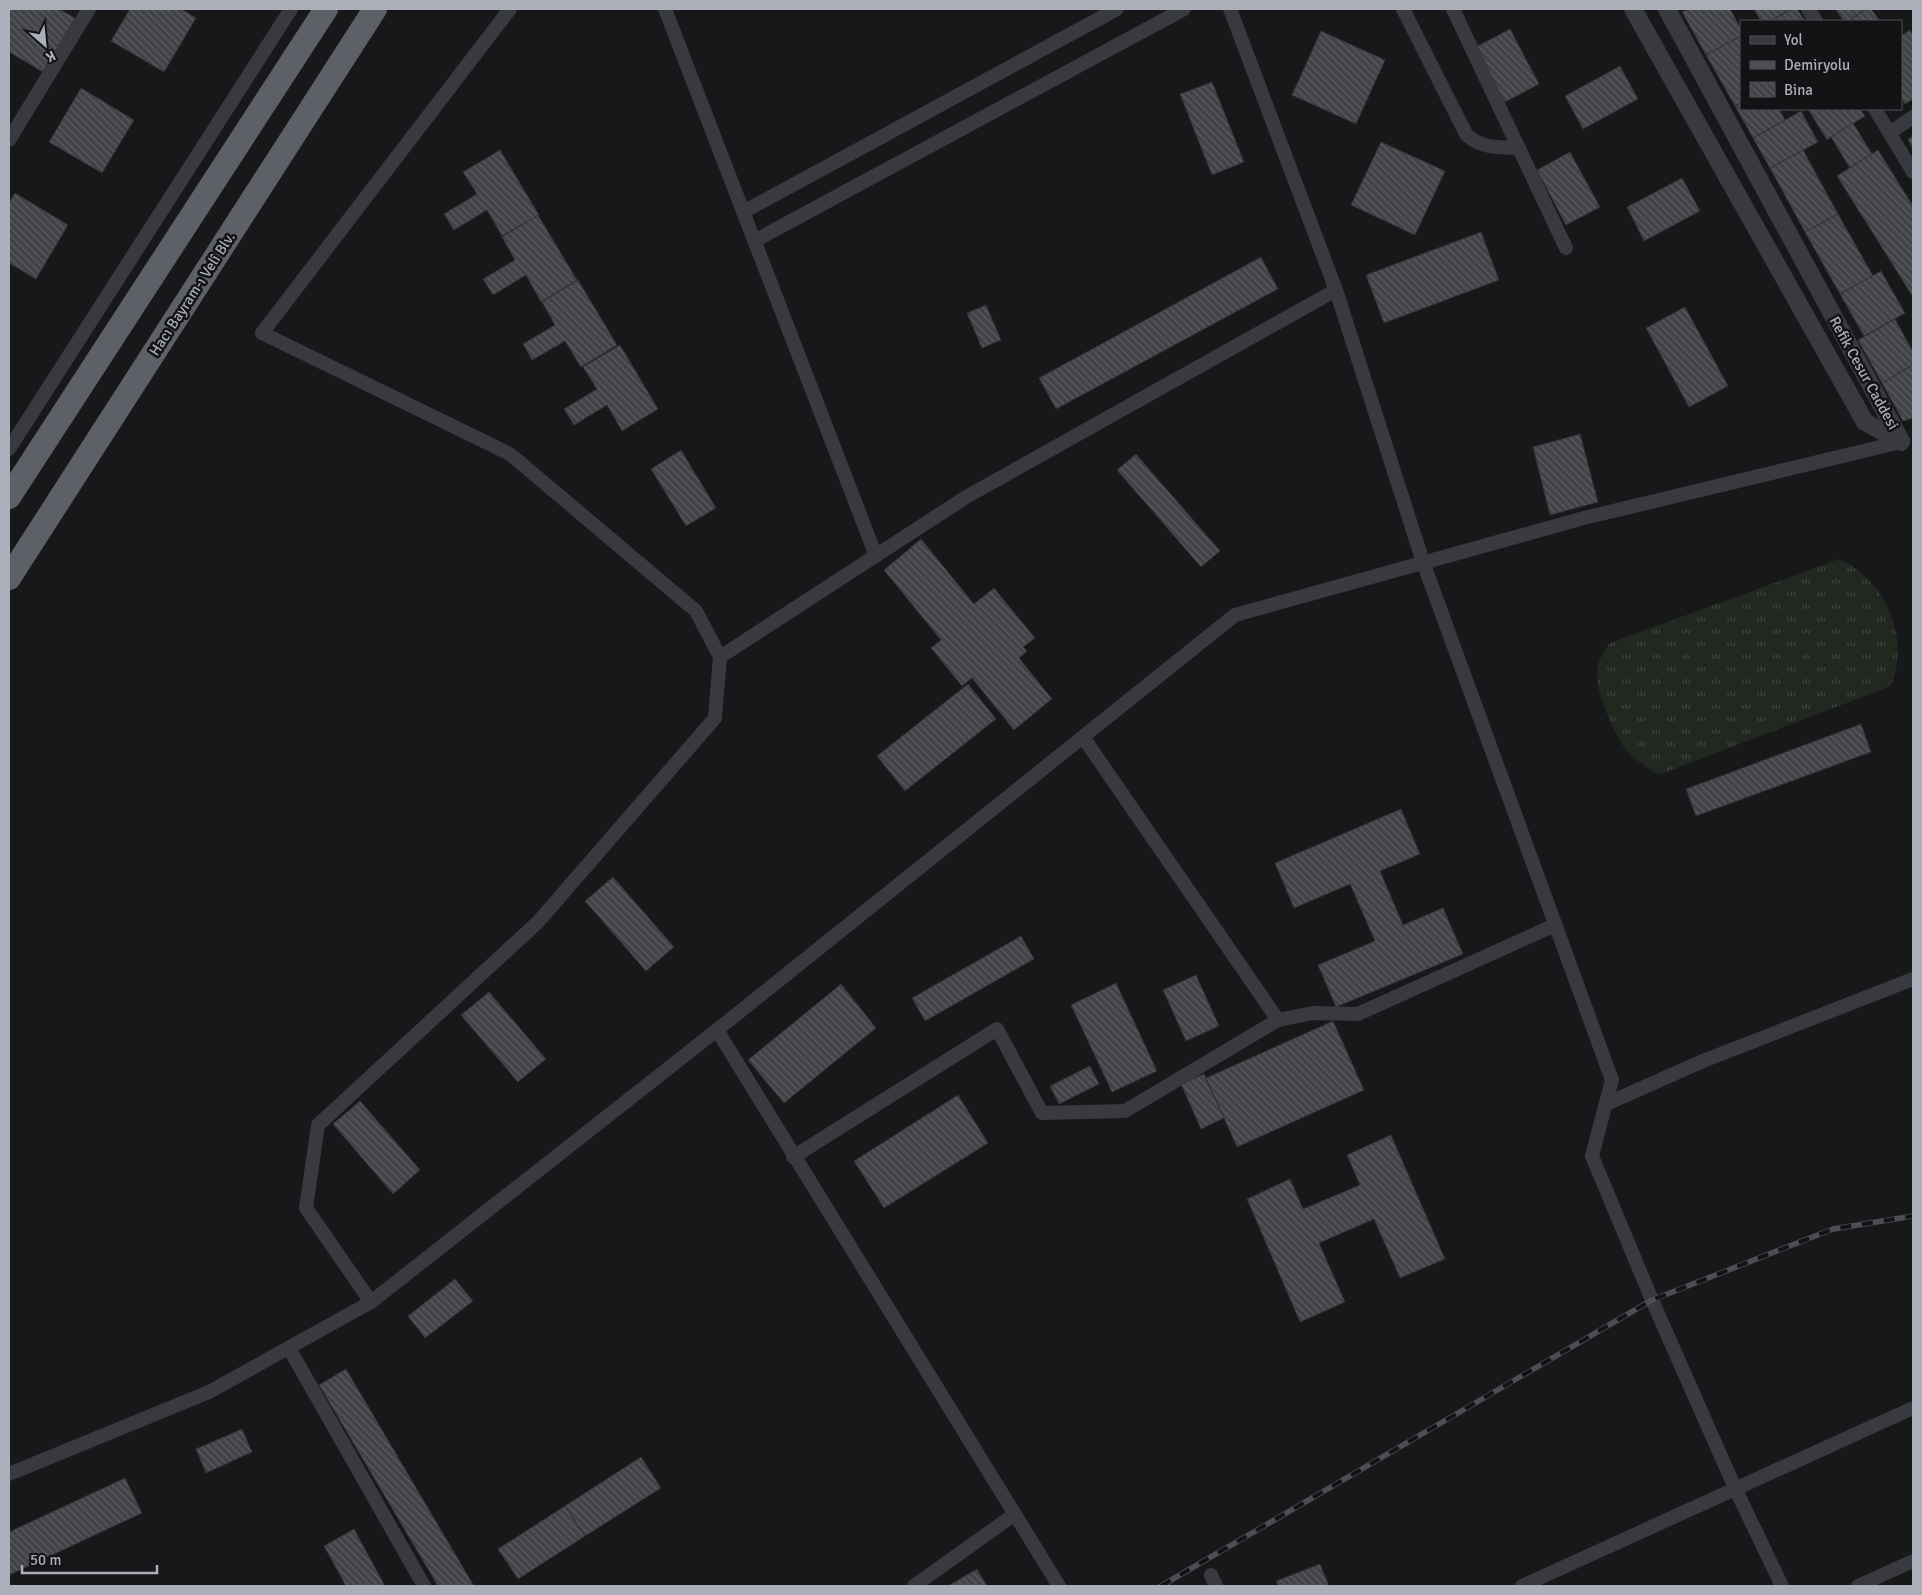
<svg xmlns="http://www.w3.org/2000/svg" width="1922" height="1595" font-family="Signika,sans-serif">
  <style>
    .grass { fill: url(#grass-tufts) }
    .building { fill: url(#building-back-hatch); stroke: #323236 }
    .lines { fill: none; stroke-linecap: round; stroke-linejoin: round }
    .minor { stroke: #393a3f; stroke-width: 14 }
    .tertiary { stroke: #393a3f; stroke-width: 18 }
    .trunk { stroke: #5d6067; stroke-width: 24 }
    .rail-casing { stroke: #4c4e54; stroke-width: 5.5 }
    .rail { stroke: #131315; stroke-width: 4; stroke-dasharray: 11; stroke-linecap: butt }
    .labels { text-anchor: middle; stroke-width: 5; stroke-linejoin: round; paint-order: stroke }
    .street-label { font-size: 15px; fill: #aaafba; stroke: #131315 }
  </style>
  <defs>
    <pattern id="grass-tufts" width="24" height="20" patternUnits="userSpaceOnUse" patternTransform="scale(1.25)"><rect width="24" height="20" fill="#202820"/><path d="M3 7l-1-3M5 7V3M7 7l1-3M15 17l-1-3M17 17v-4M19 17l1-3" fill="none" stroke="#3e453e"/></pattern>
    <pattern id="building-back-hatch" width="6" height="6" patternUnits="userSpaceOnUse" patternTransform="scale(1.25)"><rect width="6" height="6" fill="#424347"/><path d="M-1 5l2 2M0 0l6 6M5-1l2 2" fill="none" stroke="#5b5c5f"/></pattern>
  </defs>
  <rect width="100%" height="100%" fill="#18181a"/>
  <!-- grass -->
  <path class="grass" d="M 1839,559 C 1885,580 1911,637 1891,686 L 1658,775 C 1647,767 1636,761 1627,751 C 1616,739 1594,687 1597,671 C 1598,661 1604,651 1610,643 Z"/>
  <!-- building -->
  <g class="building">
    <polygon points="9,9 59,9 75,18 43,72 9,52"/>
    <polygon points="130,9 181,9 196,18 164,72 111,41"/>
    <polygon points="1688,9 1730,9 1741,29 1741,36 1706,55 1682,12"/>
    <polygon points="1754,9 1791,9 1771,21 1761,21"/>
    <polygon points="1791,9 1797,9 1805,21 1771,21"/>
    <polygon points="1835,9 1866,9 1849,21 1844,21"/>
    <polygon points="1866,9 1871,9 1880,21 1849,21"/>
    <polygon points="1510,29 1539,84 1505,102 1476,47"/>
    <polygon points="1910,30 1913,35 1913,99 1905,104 1901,98 1901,36"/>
    <polygon points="1321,31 1385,60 1356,124 1292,95"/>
    <polygon points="1741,36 1741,103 1735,106 1706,55"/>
    <polygon points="1620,66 1638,99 1583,129 1565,96"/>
    <polygon points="1212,82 1244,162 1212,175 1180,94"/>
    <polygon points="81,88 134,120 102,173 49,142"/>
    <polygon points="1741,103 1741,109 1779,109 1785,120 1753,138 1735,106"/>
    <polygon points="1808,109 1860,109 1865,116 1827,140"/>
    <polygon points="1801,111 1818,142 1770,168 1753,138"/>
    <polygon points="1853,123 1872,154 1850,168 1831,137"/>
    <polygon points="1913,136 1913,149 1908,139"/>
    <polygon points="1381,142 1445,171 1415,235 1351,205"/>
    <polygon points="500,150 539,215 502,236 487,210 454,230 444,214 477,194 463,172"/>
    <polygon points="1803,150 1838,214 1805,232 1770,168"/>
    <polygon points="1878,150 1913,206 1913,297 1837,176"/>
    <polygon points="1570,152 1600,207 1566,225 1537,170"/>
    <polygon points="1682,178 1700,211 1644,241 1627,207"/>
    <polygon points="15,193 68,225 36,279 9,263 9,203"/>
    <polygon points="1838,214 1873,276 1840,294 1805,232"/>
    <polygon points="538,215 577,280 541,302 526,275 493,295 483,279 515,260 502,237"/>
    <polygon points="1481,232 1499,280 1384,323 1366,275"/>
    <polygon points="1261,257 1278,289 1056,409 1039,378"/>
    <polygon points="1881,271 1905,313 1864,336 1840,294"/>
    <polygon points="578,280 617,345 581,367 565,341 532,360 523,344 555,325 542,302"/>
    <polygon points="986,305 1001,340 982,348 967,313"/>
    <polygon points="1685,307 1728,386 1689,407 1646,328"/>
    <polygon points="1895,319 1913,352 1913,365 1882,383 1858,340"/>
    <polygon points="620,345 658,409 622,431 607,405 574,425 564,409 597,389 583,367"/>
    <polygon points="1913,365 1913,418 1903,421 1882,383"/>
    <polygon points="1580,434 1598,502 1550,515 1533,447"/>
    <polygon points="681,450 716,508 686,526 651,469"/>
    <polygon points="1136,454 1220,551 1201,567 1117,470"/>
    <polygon points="921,539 974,604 994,588 1035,638 1023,647 1027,651 1019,658 1052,699 1014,730 972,678 962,686 931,648 941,640 884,570"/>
    <polygon points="968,684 996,719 905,791 877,756"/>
    <polygon points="1861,724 1871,752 1696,816 1686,789"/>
    <polygon points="1401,809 1420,854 1380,871 1403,925 1443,908 1463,954 1336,1007 1318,965 1375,941 1350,884 1294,908 1275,863"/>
    <polygon points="613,877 674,947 646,971 585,901"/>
    <polygon points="1021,936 1034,959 925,1021 912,998"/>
    <polygon points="1196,975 1219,1026 1186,1041 1163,990"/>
    <polygon points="1116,983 1157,1071 1112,1092 1071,1005"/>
    <polygon points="841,984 876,1028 784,1103 748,1060"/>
    <polygon points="489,992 546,1059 518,1082 461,1015"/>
    <polygon points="1333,1021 1364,1090 1237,1147 1206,1078"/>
    <polygon points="1090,1066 1099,1084 1059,1104 1050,1086"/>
    <polygon points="1204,1074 1224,1118 1201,1129 1181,1084"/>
    <polygon points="958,1095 988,1143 884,1208 854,1161"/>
    <polygon points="360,1101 420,1170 393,1194 333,1124"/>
    <polygon points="1391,1135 1445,1259 1400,1278 1374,1219 1319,1243 1345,1302 1300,1322 1247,1199 1290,1179 1303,1209 1360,1185 1347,1155"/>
    <polygon points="455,1279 473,1301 425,1338 408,1316"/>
    <polygon points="346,1369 474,1586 438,1586 319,1385"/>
    <polygon points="242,1429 252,1452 206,1473 196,1449"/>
    <polygon points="641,1457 661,1488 585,1536 565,1506"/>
    <polygon points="125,1478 142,1513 9,1575 9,1532"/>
    <polygon points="565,1506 585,1536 518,1579 498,1549"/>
    <polygon points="354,1529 385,1586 346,1586 324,1546"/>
    <polygon points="1320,1564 1329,1586 1278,1586 1276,1581"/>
    <polygon points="977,1569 987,1586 948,1586"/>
  </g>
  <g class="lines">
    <!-- minor -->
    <g class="minor">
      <polyline points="510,9 262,333 510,454 696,611 720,657"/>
      <polyline points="665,9 876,556"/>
      <polyline points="1230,9 1336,290 1423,562 1612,1080 1592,1156 1652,1300 1735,1488 1782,1586"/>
      <path d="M 1403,9 L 1466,134 C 1481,149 1499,147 1519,148"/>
      <polyline points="1453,9 1566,248"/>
      <polyline points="1808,9 1816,21"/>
      <polyline points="1875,109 1913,172"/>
      <polyline points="1891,132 1913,117"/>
      <polyline points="9,140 89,9"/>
      <polyline points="743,212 1117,9"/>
      <polyline points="754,241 1184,9"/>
      <polyline points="9,449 291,9"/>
      <polyline points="1083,737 1278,1020"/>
      <polyline points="717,1030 1059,1586"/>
      <polyline points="1606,1104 1703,1061 1913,979"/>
      <polyline points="793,1157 997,1029 1042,1113 1125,1111 1278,1020 1313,1013 1358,1014 1555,925"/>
      <polyline points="371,1302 306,1208 318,1125 538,922 715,718 720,657 966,497 1336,290"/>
      <polyline points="289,1348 424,1586"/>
      <polyline points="9,1474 209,1392 371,1302 717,1030 1235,615 1584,518 1901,442"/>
      <polyline points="1211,1575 1216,1586"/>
      <polyline points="914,1586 1015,1514"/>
      <polyline points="1522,1586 1913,1408"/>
      <polyline points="1858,1586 1913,1561"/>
    </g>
    <!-- tertiary -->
    <g class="tertiary">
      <polyline points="1633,9 1865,422 1901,442"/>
      <polyline points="1667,9 1901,441"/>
    </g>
    <!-- trunk -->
    <g class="trunk">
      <polyline points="9,497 326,9"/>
      <polyline points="9,578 375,9"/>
    </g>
    <defs>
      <polyline id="rail" points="1161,1586 1652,1300 1833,1229 1913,1216"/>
    </defs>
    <!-- rail casing -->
    <use href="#rail" class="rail-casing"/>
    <!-- rail -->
    <use href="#rail" class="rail"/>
  </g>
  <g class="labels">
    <!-- street labels -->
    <g class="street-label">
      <text transform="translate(192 294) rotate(-57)" y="5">Hacı Bayram-ı Velî Blv.</text>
      <text transform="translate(1864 373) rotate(61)" y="5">Refik Cesur Caddesi</text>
    </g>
  </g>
  <!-- border -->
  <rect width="1922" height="1595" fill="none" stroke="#aaafba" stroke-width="20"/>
  <!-- legend -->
  <rect x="1740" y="20" width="162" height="90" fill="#131315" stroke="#4f5157"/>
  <rect x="1750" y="36" width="25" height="8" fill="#393a3f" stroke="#4f5157"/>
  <text x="1784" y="45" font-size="15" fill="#aaafba">Yol</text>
  <rect x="1750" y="61" width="25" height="8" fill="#4c4e54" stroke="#4f5157"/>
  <text x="1784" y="70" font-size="15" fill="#aaafba">Demiryolu</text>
  <rect x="1750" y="82" width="25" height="15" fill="url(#building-back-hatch)" stroke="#4f5157"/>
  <text x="1784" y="95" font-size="15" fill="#aaafba">Bina</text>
  <!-- north arrow -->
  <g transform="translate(45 45) rotate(153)" stroke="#131315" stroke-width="4" paint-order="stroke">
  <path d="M0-4L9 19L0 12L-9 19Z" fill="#aaafba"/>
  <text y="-8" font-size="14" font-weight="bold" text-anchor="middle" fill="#aaafba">K</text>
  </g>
  <!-- scale -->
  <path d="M22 1565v8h135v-8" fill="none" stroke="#aaafba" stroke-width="2.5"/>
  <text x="30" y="1565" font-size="15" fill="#aaafba" stroke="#131315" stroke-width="4" paint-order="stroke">50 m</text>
</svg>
